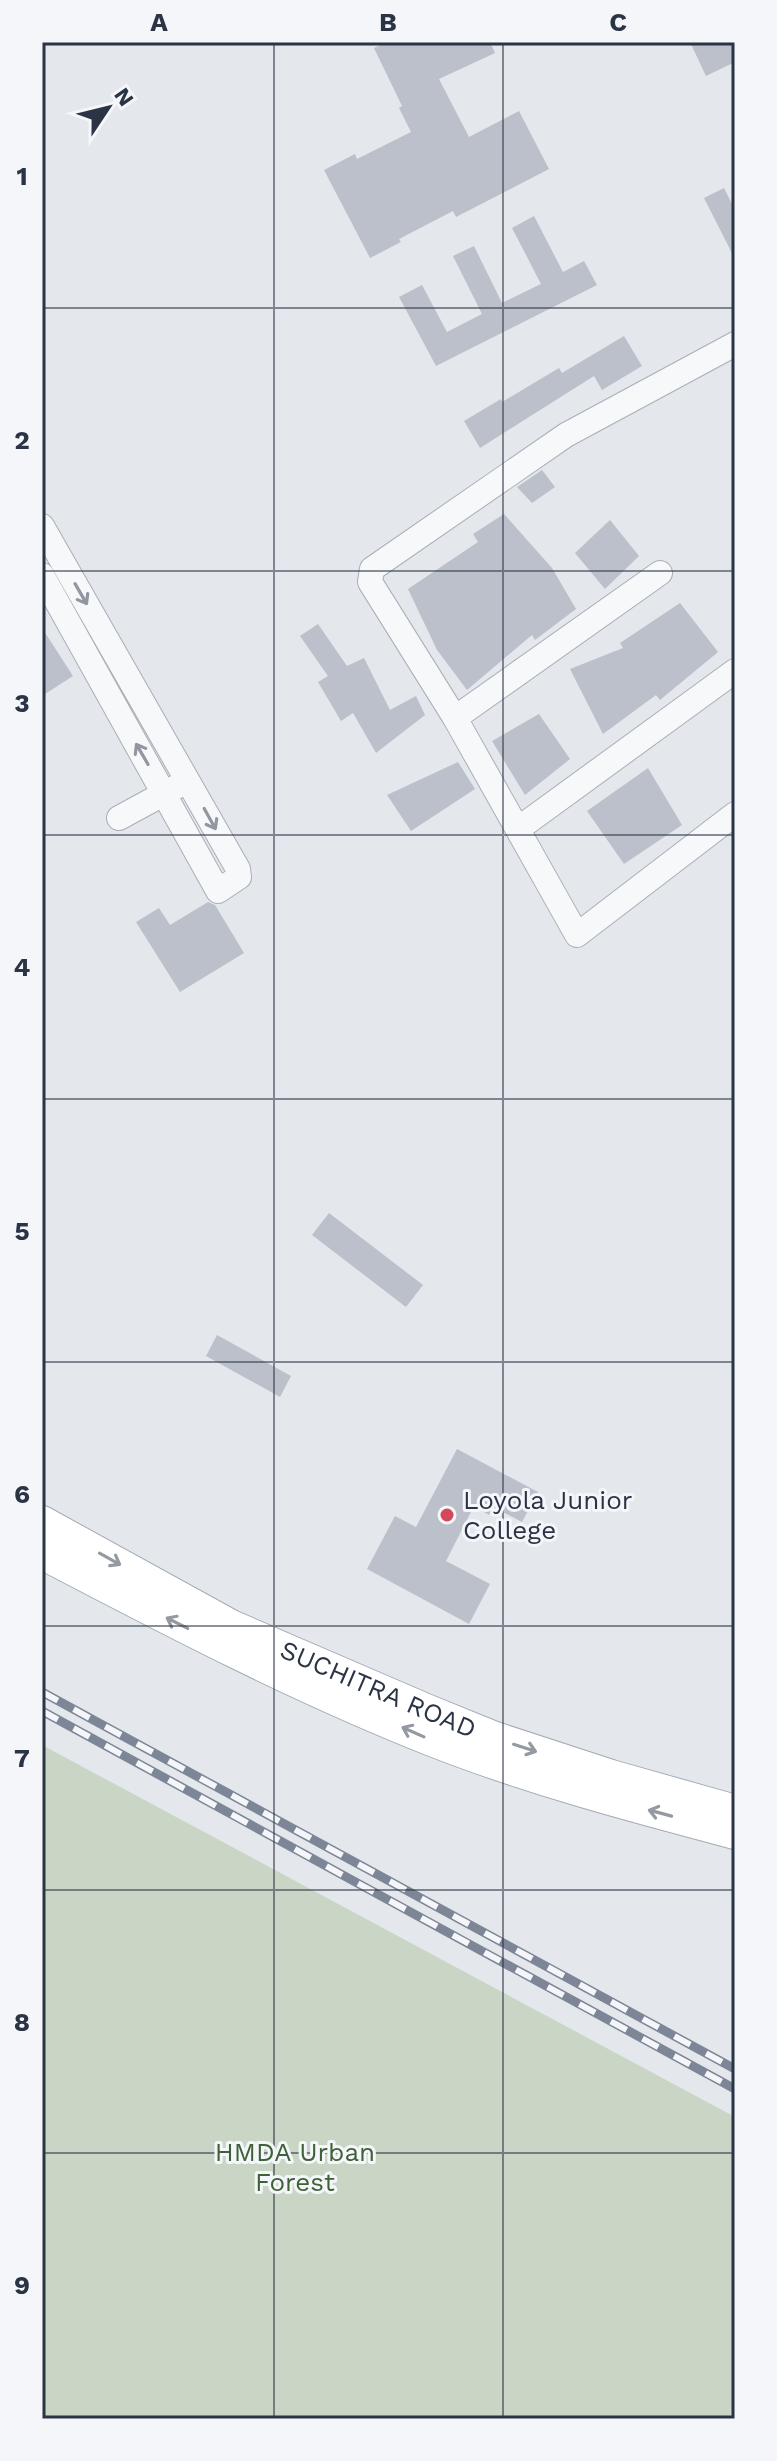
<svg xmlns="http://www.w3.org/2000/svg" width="777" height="2461" font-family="'Work Sans',sans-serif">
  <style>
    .green { fill: #c9d6c5 }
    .building { fill: #bbc0ca }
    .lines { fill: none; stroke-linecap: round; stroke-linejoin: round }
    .minor-casing { stroke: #a9aeb7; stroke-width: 26 }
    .major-casing { stroke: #a3abb8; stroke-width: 34 }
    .minor { stroke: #f7f8fa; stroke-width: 24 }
    .major { stroke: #fff; stroke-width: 32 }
    .rail-casing { stroke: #7d8696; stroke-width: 9 }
    .rail { stroke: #f4f6f9; stroke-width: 6; stroke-dasharray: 18; stroke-linecap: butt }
    .oneway { stroke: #9196a0 }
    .oneway2 { stroke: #959aa2 }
    .grid { fill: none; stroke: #2b3445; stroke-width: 2; stroke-opacity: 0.55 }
    .poi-dot { fill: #d1495b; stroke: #f4f6f9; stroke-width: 3 }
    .labels { text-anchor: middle; stroke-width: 6; stroke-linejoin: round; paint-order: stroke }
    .poi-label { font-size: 26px; fill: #2b3445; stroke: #f4f6f9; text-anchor: start }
    .street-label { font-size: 26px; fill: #2b3445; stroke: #f4f6f9 }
    .park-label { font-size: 26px; fill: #3f6138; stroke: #f4f6f9 }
    .neatline { fill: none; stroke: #2b3445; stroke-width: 3 }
    .grid-label { font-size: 26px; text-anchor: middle; font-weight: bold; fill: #2b3445 }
  </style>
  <rect width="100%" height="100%" fill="#e4e7ec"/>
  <!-- green -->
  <polygon class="green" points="42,1745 735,2117 735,2419 42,2419"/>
  <!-- building -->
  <g class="building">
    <polygon points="387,42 490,42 495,53 439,79 469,137 519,111 549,169 456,217 453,211 399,239 401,242 370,258 324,170 355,154 357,159 411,132 399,108 402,106 374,48"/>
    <polygon points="690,42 735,42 735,62 706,76"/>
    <polygon points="724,188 735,210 735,259 704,198"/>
    <polygon points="534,216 563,272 584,261 597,285 436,366 399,297 422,285 447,332 482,314 453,256 474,246 502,303 541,284 512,228"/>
    <polygon points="624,336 642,366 602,390 594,376 480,448 464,421 501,399 502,402 559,368 562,373"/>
    <polygon points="542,470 555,487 532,503 517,487"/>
    <polygon points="504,514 552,568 576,609 535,640 532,635 467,690 437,650 408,589 478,542 473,534"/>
    <polygon points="610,520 639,556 605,589 575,553"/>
    <polygon points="680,603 718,652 660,700 656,695 603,734 570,669 623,648 620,643"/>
    <polygon points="318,624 347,666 364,658 390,710 416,696 425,715 376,753 353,713 341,721 318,682 328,676 300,636"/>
    <polygon points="42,628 73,676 42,696"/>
    <polygon points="539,714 570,759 525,795 492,741"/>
    <polygon points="458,762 475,789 411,831 387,795"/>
    <polygon points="648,768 682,825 624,864 587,811"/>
    <polygon points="208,902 215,905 244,953 180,992 136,922 159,908 170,925"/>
    <polygon points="329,1213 423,1285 406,1307 312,1235"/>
    <polygon points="217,1335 291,1376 280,1397 206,1356"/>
    <polygon points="457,1449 538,1492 522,1522 493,1507 489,1515 474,1506 446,1561 490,1584 469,1624 367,1569 395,1516 416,1527"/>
  </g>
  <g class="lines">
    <defs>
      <g id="minor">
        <polyline points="735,344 566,435 372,569 370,582 455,718 577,935 735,814"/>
        <polyline points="42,526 238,869 239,877 218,891 42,575"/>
        <polyline points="455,718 660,573"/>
        <polyline points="119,818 176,787"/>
        <polyline points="518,829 735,671"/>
      </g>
      <g id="major">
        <path id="s1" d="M 42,1522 L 231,1626 L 426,1710 L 495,1738 L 611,1776 L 735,1811"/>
        <path d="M 42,1553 C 170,1620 298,1687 432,1740 C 531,1779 633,1806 735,1833"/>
      </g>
    </defs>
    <!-- minor casing -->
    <use href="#minor" class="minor-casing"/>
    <!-- major casing -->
    <use href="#major" class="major-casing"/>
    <!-- minor -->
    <use href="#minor" class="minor"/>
    <!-- major -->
    <use href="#major" class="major"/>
    <defs>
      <g id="rail">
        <polyline points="42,1692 735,2069"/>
        <polyline points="42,1711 735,2089"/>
      </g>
    </defs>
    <!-- rail casing -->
    <use href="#rail" class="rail-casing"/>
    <!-- rail -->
    <use href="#rail" class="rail"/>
  </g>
  <!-- one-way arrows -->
  <defs><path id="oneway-shaft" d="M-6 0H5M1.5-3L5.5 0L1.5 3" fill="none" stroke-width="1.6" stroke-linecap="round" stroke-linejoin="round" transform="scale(2)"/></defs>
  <g class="oneway">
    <use href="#oneway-shaft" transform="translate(81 594) rotate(60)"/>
    <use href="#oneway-shaft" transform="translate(142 754) rotate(-120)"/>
    <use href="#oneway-shaft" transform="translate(210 819) rotate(61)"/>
  </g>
  <g class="oneway2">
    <use href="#oneway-shaft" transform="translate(110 1559) rotate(29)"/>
    <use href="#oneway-shaft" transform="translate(177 1623) rotate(-153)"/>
    <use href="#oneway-shaft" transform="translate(413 1732) rotate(-156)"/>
    <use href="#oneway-shaft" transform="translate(525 1748) rotate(18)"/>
    <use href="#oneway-shaft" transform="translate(660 1813) rotate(-165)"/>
  </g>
  <!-- grid -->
  <path class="grid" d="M 274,42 L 274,2419M 503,42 L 503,2419M 42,308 L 735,308M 42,571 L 735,571M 42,835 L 735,835M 42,1099 L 735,1099M 42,1362 L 735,1362M 42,1626 L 735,1626M 42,1890 L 735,1890M 42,2153 L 735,2153"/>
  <!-- markers -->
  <circle class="poi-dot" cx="447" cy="1515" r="8"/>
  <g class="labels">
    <!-- poi labels -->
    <g class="poi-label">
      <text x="463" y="1509">Loyola Junior<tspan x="463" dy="30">College</tspan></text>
    </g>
    <!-- street labels -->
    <g class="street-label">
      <text dy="9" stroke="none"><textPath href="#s1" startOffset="376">SUCHITRA ROAD</textPath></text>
    </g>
    <!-- park labels -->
    <g class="park-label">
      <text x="295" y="2161">HMDA Urban<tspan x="295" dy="30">Forest</tspan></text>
    </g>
  </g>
  <!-- border -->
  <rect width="777" height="2461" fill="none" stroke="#f4f6f9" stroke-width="88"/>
  <!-- north arrow -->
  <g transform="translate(108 108) rotate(55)" stroke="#f4f6f9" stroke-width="6" paint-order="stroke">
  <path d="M0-6L14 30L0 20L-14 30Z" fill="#2b3445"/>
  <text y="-12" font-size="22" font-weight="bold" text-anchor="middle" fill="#2b3445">N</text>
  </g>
  <rect x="44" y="44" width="689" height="2373" class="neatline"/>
  <g class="grid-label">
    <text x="159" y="31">A</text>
    <text x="388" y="31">B</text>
    <text x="618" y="31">C</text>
    <text x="22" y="185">1</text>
    <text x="22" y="449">2</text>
    <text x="22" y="712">3</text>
    <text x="22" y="976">4</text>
    <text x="22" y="1240">5</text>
    <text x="22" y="1503">6</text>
    <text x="22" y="1767">7</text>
    <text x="22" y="2031">8</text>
    <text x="22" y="2294">9</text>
  </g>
</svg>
